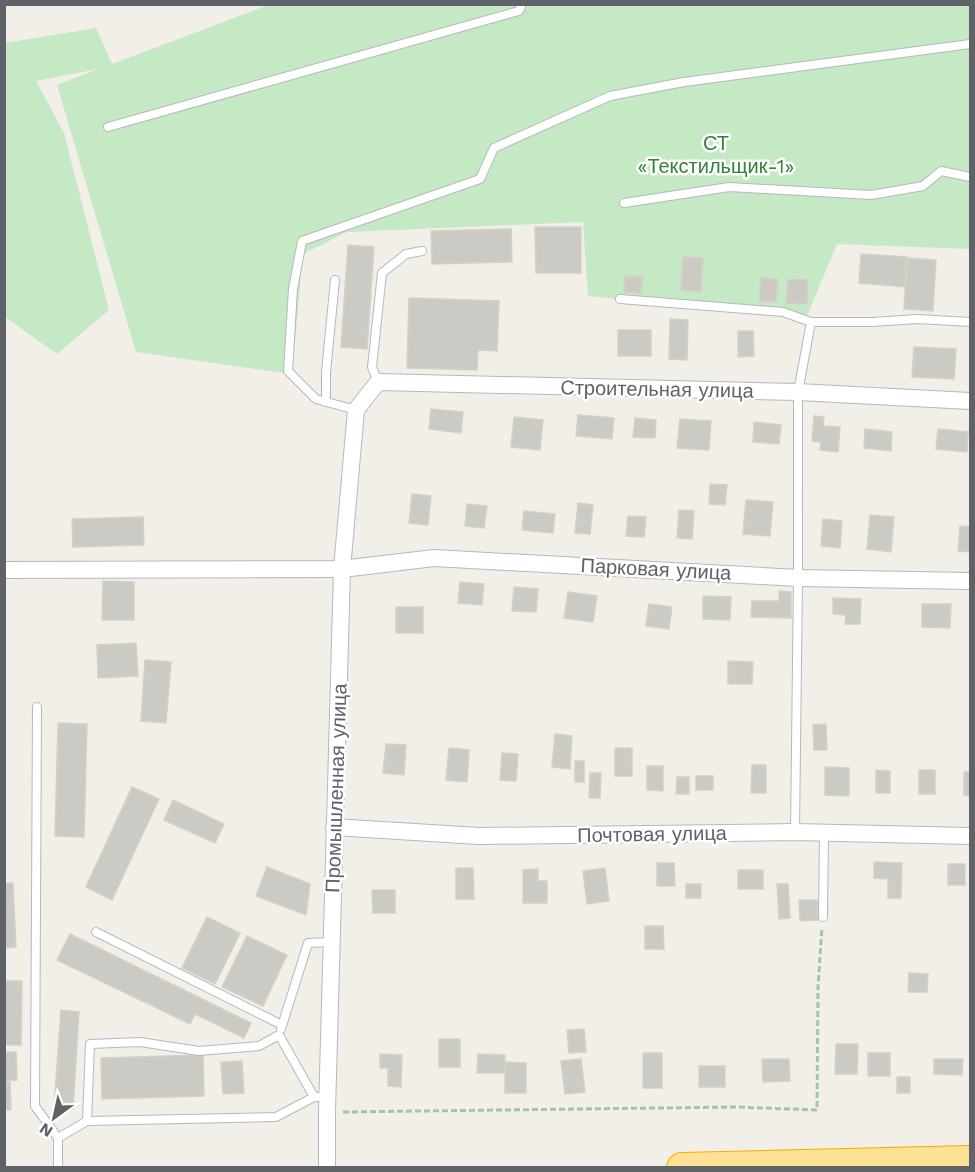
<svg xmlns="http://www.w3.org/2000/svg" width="975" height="1172" font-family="'Work Sans',sans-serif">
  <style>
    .green { fill: #c5e8c5 }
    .building { fill: #cccac5; stroke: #d6d1c6; stroke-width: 1.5 }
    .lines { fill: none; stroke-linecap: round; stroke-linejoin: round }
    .lane-casing { stroke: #b5b8bc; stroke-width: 10 }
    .street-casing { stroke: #b5b8bc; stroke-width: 18 }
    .highway-casing { stroke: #f9ab00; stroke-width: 32 }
    .path { stroke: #9cc7a9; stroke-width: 3; stroke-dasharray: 6 3; stroke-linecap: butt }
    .lane { stroke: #fff; stroke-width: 8 }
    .street { stroke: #fff; stroke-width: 16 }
    .highway { stroke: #fde293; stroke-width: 30 }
    .labels { text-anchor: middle; stroke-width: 5; stroke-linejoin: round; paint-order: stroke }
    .park-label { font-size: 20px; fill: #348238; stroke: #fff }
    .street-label { font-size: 20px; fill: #5f6368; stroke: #fff }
  </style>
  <rect width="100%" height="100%" fill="#f1efe8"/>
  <!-- green -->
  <polygon class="green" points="271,4 970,5 970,249 837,244 807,316 588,296 583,222 347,232 303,254 292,374 136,352 57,85 98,69 36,81 64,133 109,310 57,354 5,317 5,43 96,28 112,64"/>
  <!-- building -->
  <g class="building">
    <polygon points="535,227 581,227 581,273 536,273"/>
    <polygon points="511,229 512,262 432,264 431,231"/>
    <polygon points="348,245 374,247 367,349 341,347"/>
    <polygon points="861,254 907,257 905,287 859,283"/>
    <polygon points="683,257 703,258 701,292 681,290"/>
    <polygon points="907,258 936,260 933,311 904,309"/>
    <polygon points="625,276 643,277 641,293 624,292"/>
    <polygon points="761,278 778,279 776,302 759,301"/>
    <polygon points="788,279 808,280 807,304 786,303"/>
    <polygon points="409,298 499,301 497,351 478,350 477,370 407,368"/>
    <polygon points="670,319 688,320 687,360 669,359"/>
    <rect x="618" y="330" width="33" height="26"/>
    <polygon points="738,331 753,331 754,356 738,357"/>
    <polygon points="914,347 956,349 954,379 912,377"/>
    <polygon points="431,409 463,412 461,433 429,429"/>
    <polygon points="578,415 614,418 612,439 576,436"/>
    <polygon points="814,416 824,417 823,426 840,427 838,452 820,450 821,442 812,441"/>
    <polygon points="514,417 543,420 540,450 511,447"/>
    <polygon points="635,418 656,420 655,438 633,437"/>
    <polygon points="680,419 711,421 709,450 677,448"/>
    <polygon points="754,422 781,425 779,444 753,442"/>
    <polygon points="865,429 892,432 891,451 864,448"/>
    <polygon points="938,429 968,432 967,452 936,449"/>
    <polygon points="710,484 727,485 725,505 709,504"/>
    <polygon points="412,494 431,496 428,525 409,523"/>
    <polygon points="746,500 773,502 770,536 743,534"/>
    <polygon points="578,503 593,505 590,534 575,533"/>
    <polygon points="467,504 487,506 484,528 465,526"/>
    <polygon points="679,510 694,511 692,539 677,538"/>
    <polygon points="524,511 555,514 553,533 522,530"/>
    <polygon points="870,515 894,517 891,552 867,549"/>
    <polygon points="628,516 646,517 644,537 626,536"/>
    <polygon points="143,517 144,545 73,547 72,519"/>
    <polygon points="823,519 842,521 840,548 821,546"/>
    <polygon points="960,526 970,527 970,552 958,551"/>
    <polygon points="103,581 134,582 134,620 102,620"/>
    <polygon points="460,582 484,584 482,605 458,603"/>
    <polygon points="514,587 538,589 536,612 512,611"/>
    <polygon points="779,591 791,592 791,618 751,617 752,601 779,601"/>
    <polygon points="568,592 597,596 593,622 564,618"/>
    <polygon points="703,596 731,597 730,620 703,619"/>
    <polygon points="833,598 861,599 860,624 845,624 846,615 833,614"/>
    <polygon points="649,604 672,607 669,629 646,626"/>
    <polygon points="922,604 951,604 950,628 922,627"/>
    <rect x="396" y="607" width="27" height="26"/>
    <polygon points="136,643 138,676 98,678 97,645"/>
    <polygon points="145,660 171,662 166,723 141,721"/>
    <polygon points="728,661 753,662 752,684 728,684"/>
    <polygon points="58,723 87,724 84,837 55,836"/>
    <polygon points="826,724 827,750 814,750 813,725"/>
    <polygon points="555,734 572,736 570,769 552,767"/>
    <polygon points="386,744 406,745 404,775 383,773"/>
    <polygon points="449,748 469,750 467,782 446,780"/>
    <rect x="615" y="748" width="17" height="28"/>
    <polygon points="502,753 518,754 516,781 500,780"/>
    <rect x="575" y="761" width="9" height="21"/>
    <polygon points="752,765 766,765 766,793 751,793"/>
    <polygon points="647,766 663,766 663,791 647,790"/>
    <polygon points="825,767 849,768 849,796 825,795"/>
    <polygon points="876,770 890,771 890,793 876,793"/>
    <rect x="919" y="770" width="16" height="24"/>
    <polygon points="964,772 970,772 970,796 964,795"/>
    <polygon points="590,773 601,773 600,798 589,798"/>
    <rect x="696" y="776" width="17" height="14"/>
    <polygon points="677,777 689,777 689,794 676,794"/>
    <polygon points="132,787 159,799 112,900 86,887"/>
    <polygon points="173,800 224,824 215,843 164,820"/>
    <polygon points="874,862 902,863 901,898 888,898 888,879 874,878"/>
    <polygon points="657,863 674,863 675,886 657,886"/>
    <rect x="948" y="864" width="17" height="21"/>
    <polygon points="267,867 310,884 306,915 256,896"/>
    <polygon points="456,868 473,868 474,899 456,899"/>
    <polygon points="605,868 609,901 587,904 583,871"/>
    <polygon points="538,869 538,881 547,881 547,903 523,903 523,870"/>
    <rect x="738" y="870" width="25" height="19"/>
    <polygon points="4,883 13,883 16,947 4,948"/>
    <rect x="686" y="884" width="15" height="14"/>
    <polygon points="777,884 788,884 790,918 779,919"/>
    <polygon points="372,890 395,890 395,913 373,913"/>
    <polygon points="799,900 817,900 818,920 800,921"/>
    <polygon points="207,917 240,933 215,984 182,968"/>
    <polygon points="645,926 663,926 664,949 645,949"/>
    <polygon points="70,934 251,1023 244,1038 195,1014 190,1024 57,960"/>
    <polygon points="247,936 287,955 263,1006 222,987"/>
    <polygon points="909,973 928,974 927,992 908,992"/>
    <polygon points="4,981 22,981 21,1045 4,1045"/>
    <polygon points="61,1010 79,1012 73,1109 54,1107"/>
    <polygon points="584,1029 586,1052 569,1053 567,1030"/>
    <rect x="439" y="1039" width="21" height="28"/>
    <polygon points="836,1044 858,1044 857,1074 835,1074"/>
    <polygon points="4,1052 16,1052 17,1080 4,1081"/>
    <rect x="643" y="1053" width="19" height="35"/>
    <rect x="868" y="1053" width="22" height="23"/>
    <polygon points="380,1054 402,1055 401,1087 388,1086 388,1068 380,1068"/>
    <polygon points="478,1054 505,1055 505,1073 477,1073"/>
    <polygon points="203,1055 204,1096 102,1099 101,1058"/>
    <polygon points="581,1059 585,1092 565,1094 561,1061"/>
    <polygon points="762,1059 789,1059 790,1081 763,1082"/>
    <polygon points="934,1059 963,1059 962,1075 934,1074"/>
    <polygon points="242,1061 244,1093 223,1094 221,1062"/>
    <polygon points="505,1062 526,1063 526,1093 505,1093"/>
    <rect x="699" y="1066" width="26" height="21"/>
    <rect x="897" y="1077" width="13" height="16"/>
    <polygon points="4,1082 10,1082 11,1110 4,1110"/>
  </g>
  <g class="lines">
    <defs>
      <g id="lane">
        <polyline points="108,127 508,14 519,11 522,4"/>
        <polyline points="624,203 729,187 871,195 923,186 941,171 970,177"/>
        <polyline points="620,299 783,312 811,322 872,322 918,319 970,322"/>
        <polyline points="378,382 372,367 382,273 406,254 422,251"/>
        <polyline points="326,402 326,372 335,280"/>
        <polyline points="356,410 316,399 288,371 293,289 302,241 480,179 494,148 610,96 684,82 970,44"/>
        <polyline points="37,707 35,1106 58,1138"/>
        <polyline points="795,832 798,578 798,392 811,322"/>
        <polyline points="823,917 824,832"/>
        <polyline points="96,932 282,1025"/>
        <polyline points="281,1029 308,943 331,942"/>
        <polyline points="87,1121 90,1044 140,1042 199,1051 259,1046 279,1035 314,1097"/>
        <polyline points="58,1168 58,1138 87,1121 276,1117 314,1097 318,1097"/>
      </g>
      <g id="street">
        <polyline points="4,570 342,569 434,558 798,578 970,581"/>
        <polyline points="334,827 479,836 795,832 970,836"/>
        <polyline points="327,1168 327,1111 342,569 356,410 378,382 798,392 970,401"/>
      </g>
      <polyline id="highway" points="682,1168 970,1161"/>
    </defs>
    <!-- lane casing -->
    <use href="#lane" class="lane-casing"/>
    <!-- street casing -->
    <use href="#street" class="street-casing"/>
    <!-- highway casing -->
    <use href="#highway" class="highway-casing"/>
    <!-- path -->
    <polyline class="path" points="343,1112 736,1107 817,1110 818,987 822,928"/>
    <!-- lane -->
    <use href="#lane" class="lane"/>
    <!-- street -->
    <use href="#street" class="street"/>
    <!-- highway -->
    <use href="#highway" class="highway"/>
  </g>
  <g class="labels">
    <!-- park labels -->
    <g class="park-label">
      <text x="716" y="150">СТ<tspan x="716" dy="23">«Текстильщик-1»</tspan></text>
    </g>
    <!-- street labels -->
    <g class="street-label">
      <text transform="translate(657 389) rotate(1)" y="7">Строительная улица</text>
      <text transform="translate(656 569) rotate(3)" y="7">Парковая улица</text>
      <text transform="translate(336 788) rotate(-88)" y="7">Промышленная улица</text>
      <text transform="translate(652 834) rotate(-1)" y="7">Почтовая улица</text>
    </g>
  </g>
  <!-- border -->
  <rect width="975" height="1172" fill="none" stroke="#5f6368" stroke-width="12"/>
  <!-- north arrow -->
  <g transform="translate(54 1118) rotate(213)" stroke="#ffffff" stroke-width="4.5" paint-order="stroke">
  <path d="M0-4.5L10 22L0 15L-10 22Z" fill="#5f6368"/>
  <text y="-9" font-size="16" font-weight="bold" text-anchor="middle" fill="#5f6368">N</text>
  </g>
</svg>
